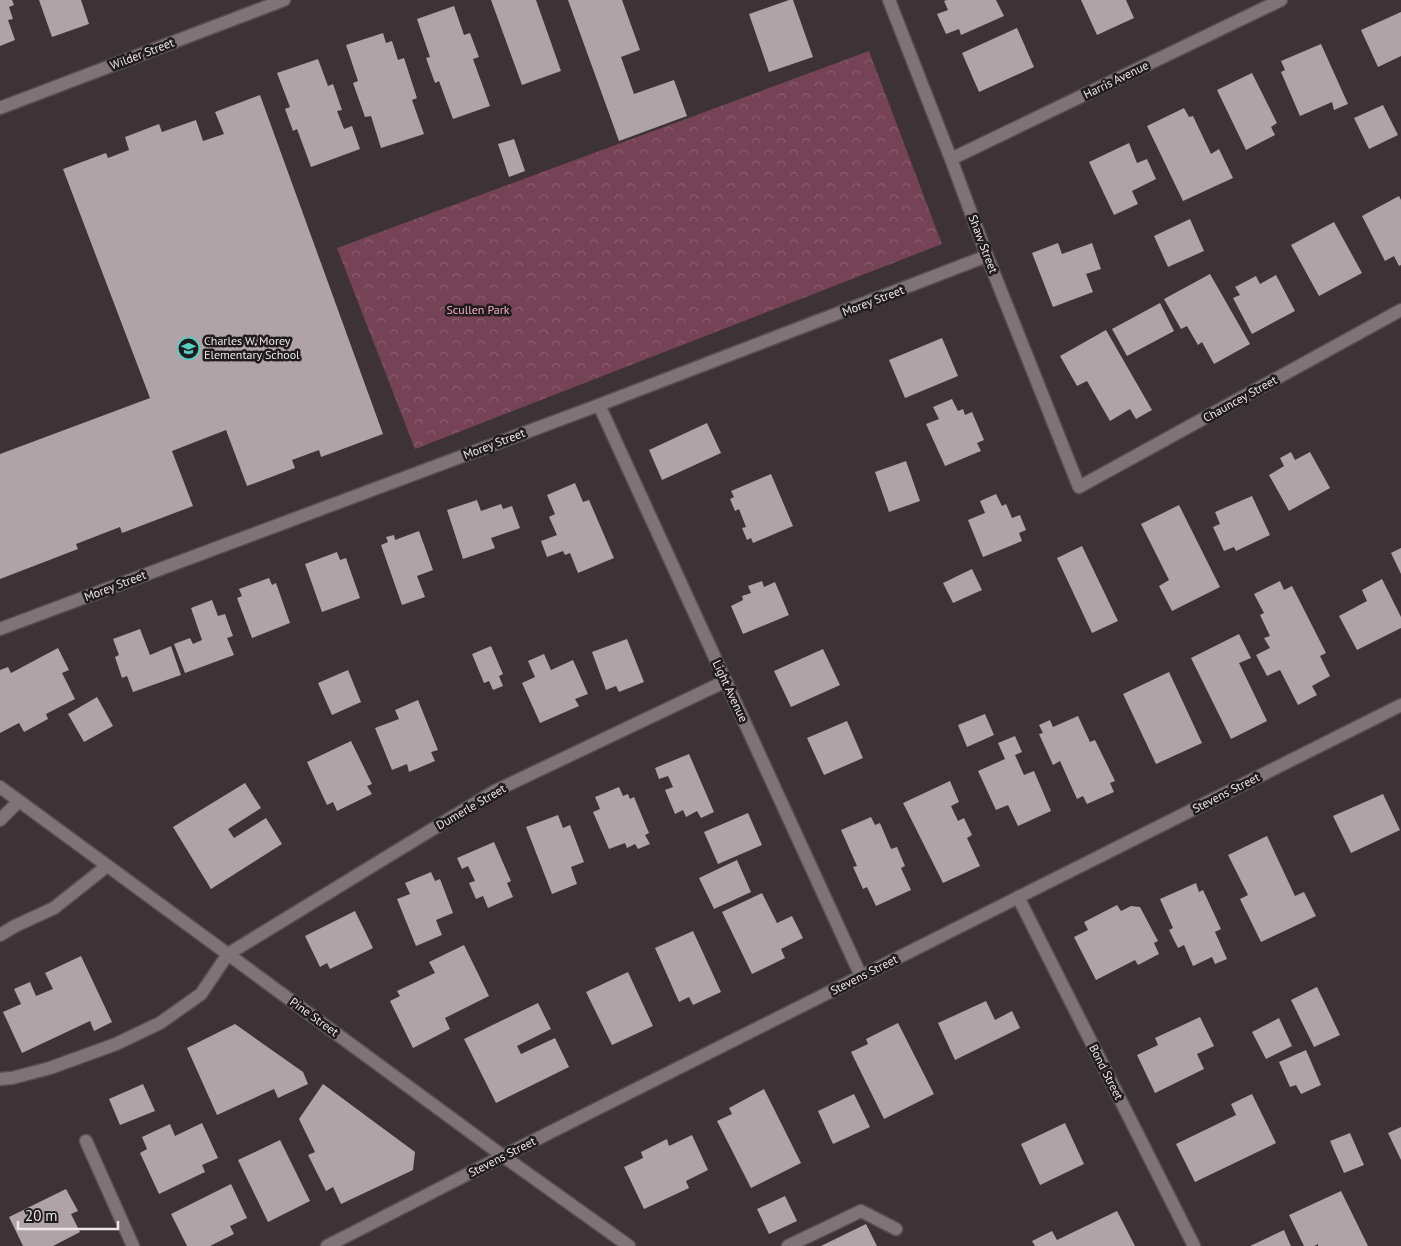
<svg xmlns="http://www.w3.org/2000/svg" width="1401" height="1246" font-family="'PT Sans',sans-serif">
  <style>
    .park { fill: url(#park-crowns) }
    .building { fill: #b0a3a7 }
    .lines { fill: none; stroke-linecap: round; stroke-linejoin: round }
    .lane-casing { stroke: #574f52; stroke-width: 15 }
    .street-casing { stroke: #574f52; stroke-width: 15 }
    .secondary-casing { stroke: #574f52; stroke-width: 15 }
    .lane { stroke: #7f7377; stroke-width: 12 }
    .street { stroke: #7f7377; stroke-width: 12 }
    .secondary { stroke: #7f7377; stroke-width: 12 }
    .labels { text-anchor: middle; stroke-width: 5; stroke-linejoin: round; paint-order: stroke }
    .street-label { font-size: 12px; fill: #ebe5e7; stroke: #201c1d }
    .park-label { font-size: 12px; fill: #f5adc6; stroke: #201c1d }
    .poi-label { font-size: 12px; fill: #ebe5e7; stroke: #201c1d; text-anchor: start }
  </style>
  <defs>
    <pattern id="park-crowns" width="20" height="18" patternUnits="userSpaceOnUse" patternTransform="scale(1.25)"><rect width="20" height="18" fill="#764255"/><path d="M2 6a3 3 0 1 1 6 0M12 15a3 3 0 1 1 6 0" fill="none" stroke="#8a5d6d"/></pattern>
  </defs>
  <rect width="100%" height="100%" fill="#3d3336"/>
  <!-- park -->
  <polygon class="park" points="869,51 942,244 415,449 337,248"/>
  <!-- building -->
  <g class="building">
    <polygon points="0,0 12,0 14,5 9,7 13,19 8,20 15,40 0,46"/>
    <polygon points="39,0 81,0 89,24 52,37"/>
    <polygon points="491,0 536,0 561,71 522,85"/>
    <polygon points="568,0 622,0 640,50 621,57 634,94 674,80 687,116 619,141"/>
    <polygon points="789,0 793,0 813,57 769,72 749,14"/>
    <polygon points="947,0 996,0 1004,16 961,35 959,29 946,34 937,14 948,10 944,1"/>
    <polygon points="1081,0 1126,0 1134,18 1097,35"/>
    <polygon points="454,6 464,35 470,33 479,57 473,59 490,106 453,119 439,81 435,83 426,58 430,57 417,19"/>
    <polygon points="1401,12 1401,56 1378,67 1361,30"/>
    <polygon points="1017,28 1034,67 979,92 962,53"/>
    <polygon points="383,33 386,43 392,41 398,60 404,58 417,98 412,100 424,134 381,148 371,116 365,117 353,83 358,81 346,45"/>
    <polygon points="1321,44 1348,104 1334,110 1332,102 1300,116 1281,72 1285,70 1281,61"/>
    <polygon points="318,59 328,86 333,84 342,110 337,111 344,129 352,126 360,149 311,167 297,129 293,131 285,109 290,107 277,73"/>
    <polygon points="1252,73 1277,123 1271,127 1275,135 1246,150 1217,90"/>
    <polygon points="260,95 383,434 321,457 319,450 292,460 295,468 247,486 226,430 172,451 193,506 122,533 120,527 76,544 78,549 0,579 0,454 150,398 63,169 106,153 108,158 129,150 125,137 159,124 162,132 196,120 203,141 224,134 215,112"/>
    <polygon points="1383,105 1398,135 1369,149 1354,118"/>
    <polygon points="1184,108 1189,117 1193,116 1211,154 1219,149 1233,178 1183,201 1147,126"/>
    <polygon points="514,139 525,171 509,177 498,144"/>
    <polygon points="1129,143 1137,163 1147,159 1156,179 1132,191 1138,204 1114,215 1089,162"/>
    <polygon points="1399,196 1401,200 1401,265 1399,266 1394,256 1385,261 1362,216"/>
    <polygon points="1190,219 1204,251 1168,267 1154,236"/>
    <polygon points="1334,222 1362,273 1319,296 1291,245"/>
    <polygon points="1058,243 1062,254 1092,243 1101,269 1086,274 1093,292 1053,307 1032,253"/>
    <polygon points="1210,274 1250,344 1214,364 1202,342 1198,345 1187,326 1181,329 1164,299"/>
    <polygon points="1276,275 1295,311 1252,334 1233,298 1240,295 1235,287 1256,276 1260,284"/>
    <polygon points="1160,303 1174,331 1127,356 1112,329"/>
    <polygon points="1106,330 1152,410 1136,419 1130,409 1110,421 1087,381 1077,386 1060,356"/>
    <polygon points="942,338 958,376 905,398 889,360"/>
    <polygon points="952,399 958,411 963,409 965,415 972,412 984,440 977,443 981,451 945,466 926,424 939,419 933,407"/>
    <polygon points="707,423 721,453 662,480 649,450"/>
    <polygon points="1291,452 1295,460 1310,452 1330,488 1289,511 1269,475 1284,466 1280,458"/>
    <polygon points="906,461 920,501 889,512 875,472"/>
    <polygon points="771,474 793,526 753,543 751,538 747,540 742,528 746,527 739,509 735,511 730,499 734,497 731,491"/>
    <polygon points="575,483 583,502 589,500 614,558 578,573 570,553 565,555 563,551 547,557 541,541 557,535 549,517 555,514 547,495"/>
    <polygon points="996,494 1002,506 1006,504 1012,518 1020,515 1026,530 1019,533 1022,541 983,557 968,520 985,513 980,501"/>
    <polygon points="1252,496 1270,535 1236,551 1234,547 1224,551 1213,527 1220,524 1215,512"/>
    <polygon points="477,500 481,511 501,504 503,509 512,506 520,528 491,538 495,548 463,559 447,510"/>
    <polygon points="1179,505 1220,587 1172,611 1159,586 1169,580 1141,524"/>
    <polygon points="419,531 433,570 417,576 425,597 402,605 381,545 388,542 386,537 394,535 395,540"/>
    <polygon points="1082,546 1118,621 1092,633 1057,558"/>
    <polygon points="1401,548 1401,574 1391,553"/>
    <polygon points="337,552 340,560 346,558 360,598 322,612 305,564"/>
    <polygon points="972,569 982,590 953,603 943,583"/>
    <polygon points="269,578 272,585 276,583 290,623 252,638 237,598 242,596 239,589"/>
    <polygon points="1382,579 1401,617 1401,628 1357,650 1339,616 1367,601 1362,590"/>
    <polygon points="762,581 764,587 775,582 789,615 743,634 731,606 743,600 742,596 751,593 748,586"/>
    <polygon points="1280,581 1284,590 1292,586 1326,653 1320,656 1330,676 1312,686 1317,695 1298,705 1280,670 1267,676 1256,655 1270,648 1264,638 1270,636 1260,615 1264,613 1254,594"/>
    <polygon points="212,600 218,616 225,614 233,636 227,638 234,655 185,673 174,644 190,638 193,644 202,640 191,608"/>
    <polygon points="140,629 150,655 171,646 181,675 133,692 127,676 122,678 115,657 119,655 113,639"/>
    <polygon points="1239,634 1251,658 1239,663 1267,721 1231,739 1191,658"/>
    <polygon points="627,639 644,682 619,692 616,686 606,690 592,652"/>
    <polygon points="491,646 503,674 499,676 503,686 493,690 489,681 484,683 472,654"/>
    <polygon points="58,648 69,670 62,673 75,699 46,714 48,719 24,732 19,723 0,733 0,670 8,667 11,673"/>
    <polygon points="823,649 840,685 791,707 774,671"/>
    <polygon points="544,654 551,670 573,660 588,694 575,699 579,706 540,723 522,683 535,677 528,661"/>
    <polygon points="348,670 361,702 332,715 318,683"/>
    <polygon points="1169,672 1202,743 1156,764 1123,694"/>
    <polygon points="97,697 113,726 84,742 68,714"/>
    <polygon points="418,700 438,750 431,752 435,761 409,772 407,764 392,770 375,728 399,719 395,710"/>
    <polygon points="985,714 994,735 967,747 958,725"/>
    <polygon points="1078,716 1090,742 1095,740 1115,781 1110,783 1114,792 1087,804 1083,796 1077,799 1060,761 1053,765 1039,734 1043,733 1039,725 1050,720 1053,727"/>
    <polygon points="847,721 863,758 824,775 807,738"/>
    <polygon points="1015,736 1022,752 1015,755 1024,775 1034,771 1051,811 1018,826 1008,805 996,810 978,771 1005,759 998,743"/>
    <polygon points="351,741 372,784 367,786 372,794 337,811 333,802 327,805 307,762"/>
    <polygon points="689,754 714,812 701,818 697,811 686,817 683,810 675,814 665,790 673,787 668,776 659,779 655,768"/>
    <polygon points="950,781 959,802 951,806 958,821 964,818 972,835 967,838 980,866 943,883 903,803"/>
    <polygon points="245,783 261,808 228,829 234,838 266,818 282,844 211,889 173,827"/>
    <polygon points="619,787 623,796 628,794 630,799 634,797 649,833 645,835 650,844 638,849 635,844 627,848 625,843 609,849 593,812 600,809 595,797"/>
    <polygon points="1383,794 1400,830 1351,853 1333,816"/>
    <polygon points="748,813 762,845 718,864 704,832"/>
    <polygon points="558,815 563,828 570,825 584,862 571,867 577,884 552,894 526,827"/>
    <polygon points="871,817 875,825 880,823 891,849 897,847 905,866 901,868 911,890 876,906 867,887 863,889 853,867 857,866 841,830"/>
    <polygon points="1267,836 1295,896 1304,892 1316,916 1261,942 1240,899 1248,895 1228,855"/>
    <polygon points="494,842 511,881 507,883 513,897 488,908 483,896 476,899 469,883 475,881 468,866 462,869 457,858"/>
    <polygon points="737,860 751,892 714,909 699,878"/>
    <polygon points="431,872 435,881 440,879 453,913 436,920 442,935 416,946 397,899 410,894 405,883"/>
    <polygon points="1196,883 1199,892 1203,890 1221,929 1215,932 1227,959 1215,964 1212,957 1193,966 1184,945 1178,948 1169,930 1173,928 1160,899"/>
    <polygon points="762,893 777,923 792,916 803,938 781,949 785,958 752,974 722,912"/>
    <polygon points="1117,905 1121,911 1131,906 1140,907 1158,941 1154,943 1159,954 1138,965 1135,960 1096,980 1074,937 1088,930 1084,922"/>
    <polygon points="355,911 373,948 330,969 327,963 320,967 305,936"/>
    <polygon points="693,931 721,992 693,1005 689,997 679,1002 655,948"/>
    <polygon points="464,945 489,996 445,1018 450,1029 413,1048 390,1001 400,996 397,991 435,973 429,962"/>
    <polygon points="81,956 112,1022 94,1031 90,1021 22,1053 3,1012 21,1004 14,989 30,982 36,996 53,989 45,973"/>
    <polygon points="628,972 653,1026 612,1045 586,992"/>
    <polygon points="1317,987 1340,1035 1314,1047 1291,1000"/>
    <polygon points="986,1001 995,1020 1012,1011 1020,1028 955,1060 938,1023"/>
    <polygon points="538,1003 551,1029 517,1046 521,1054 555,1038 569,1067 496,1103 464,1039"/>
    <polygon points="1200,1017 1214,1046 1197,1054 1204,1069 1155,1093 1137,1055 1158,1045 1155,1038"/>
    <polygon points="1279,1018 1292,1046 1266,1059 1252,1032"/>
    <polygon points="898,1023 934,1094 884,1119 851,1052 868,1044 866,1039"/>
    <polygon points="235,1024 303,1072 308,1084 278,1098 274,1089 217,1115 187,1048"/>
    <polygon points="1306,1050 1321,1085 1301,1094 1296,1085 1290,1087 1279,1062"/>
    <polygon points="143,1084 155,1111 120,1125 109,1099"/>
    <polygon points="323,1084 415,1152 413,1170 341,1204 333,1187 326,1191 308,1155 315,1152 299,1119"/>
    <polygon points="764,1089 801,1163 751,1188 717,1121 732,1114 729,1108"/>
    <polygon points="854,1094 870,1127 833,1144 818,1111"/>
    <polygon points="1252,1094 1276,1143 1195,1182 1176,1144 1236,1115 1231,1104"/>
    <polygon points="202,1123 218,1158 202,1165 205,1172 159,1194 140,1153 147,1149 142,1137 170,1124 175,1136"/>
    <polygon points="1065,1123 1084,1164 1040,1185 1021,1144"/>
    <polygon points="1401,1127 1401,1160 1388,1133"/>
    <polygon points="1350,1133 1364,1165 1344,1173 1330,1141"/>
    <polygon points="692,1135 708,1170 686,1181 689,1188 644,1209 624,1167 643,1158 641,1152 667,1139 669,1146"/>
    <polygon points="280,1140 310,1201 268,1222 238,1160"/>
    <polygon points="231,1184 247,1218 230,1226 234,1234 210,1246 187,1246 171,1214"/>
    <polygon points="66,1189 78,1211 71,1214 80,1232 53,1246 23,1246 9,1217"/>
    <polygon points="1341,1191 1368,1246 1318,1246 1318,1244 1314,1246 1304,1246 1289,1215"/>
    <polygon points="785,1196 797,1221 769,1234 757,1209"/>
    <polygon points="1117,1211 1135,1246 1035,1246 1032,1241 1052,1231 1057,1240"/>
    <polygon points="866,1224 877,1246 821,1246"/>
    <polygon points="1284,1230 1291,1246 1250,1246"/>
  </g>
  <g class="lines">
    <defs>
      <g id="lane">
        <polyline points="0,820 19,801"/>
        <polyline points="788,1246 861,1211 896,1229"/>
      </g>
      <g id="street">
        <polyline points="889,0 951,159 987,256 1079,487 1401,310"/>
        <polyline points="951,159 1281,0"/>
        <polyline points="599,405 861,976"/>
        <polyline points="0,629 599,405 987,256"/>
        <polyline points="1018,897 1194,1246"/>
        <polyline points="0,935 15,926 54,908 107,866"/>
        <polyline points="0,1079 12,1078 50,1068 116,1044 160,1023 201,994 228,954 495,791 726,681"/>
        <polyline points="86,1141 133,1246"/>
      </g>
      <g id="secondary">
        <polyline points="0,108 284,0"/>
        <polyline points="0,787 503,1156 629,1246"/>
        <polyline points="327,1246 503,1156 1401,705"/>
      </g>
    </defs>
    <!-- lane casing -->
    <use href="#lane" class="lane-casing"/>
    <!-- street casing -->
    <use href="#street" class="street-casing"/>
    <!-- secondary casing -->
    <use href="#secondary" class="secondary-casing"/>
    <!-- lane -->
    <use href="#lane" class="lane"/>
    <!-- street -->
    <use href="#street" class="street"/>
    <!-- secondary -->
    <use href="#secondary" class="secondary"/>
  </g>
  <!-- icons -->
  <defs>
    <symbol id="school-ring" viewBox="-11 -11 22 22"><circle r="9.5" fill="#201c1d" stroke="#56cec3" stroke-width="1.5"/><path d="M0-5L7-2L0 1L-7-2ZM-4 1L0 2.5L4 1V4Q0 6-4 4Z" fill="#56cec3"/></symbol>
  </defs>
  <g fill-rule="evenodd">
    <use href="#school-ring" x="176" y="336" width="25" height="25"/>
  </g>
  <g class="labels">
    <!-- street labels -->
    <g class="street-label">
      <text transform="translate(142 54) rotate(-21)" y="4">Wilder Street</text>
      <text transform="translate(1116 80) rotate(-26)" y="4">Harris Avenue</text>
      <text transform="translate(983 244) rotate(69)" y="4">Shaw Street</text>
      <text transform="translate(873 301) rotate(-21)" y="4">Morey Street</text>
      <text transform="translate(1240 399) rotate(-29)" y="4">Chauncey Street</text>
      <text transform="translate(494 444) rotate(-21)" y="4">Morey Street</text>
      <text transform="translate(115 586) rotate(-21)" y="4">Morey Street</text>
      <text transform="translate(730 691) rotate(65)" y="4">Light Avenue</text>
      <text transform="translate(1226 793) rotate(-27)" y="4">Stevens Street</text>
      <text transform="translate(471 807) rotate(-30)" y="4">Dumerle Street</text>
      <text transform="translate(864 975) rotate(-27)" y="4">Stevens Street</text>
      <text transform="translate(314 1017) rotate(36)" y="4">Pine Street</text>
      <text transform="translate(1106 1072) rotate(63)" y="4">Bond Street</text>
      <text transform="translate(502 1157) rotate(-27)" y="4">Stevens Street</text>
    </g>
    <!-- park labels -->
    <g class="park-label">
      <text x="478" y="314">Scullen Park</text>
    </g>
    <!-- poi labels -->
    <g class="poi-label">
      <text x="204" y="345">Charles W. Morey<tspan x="204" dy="14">Elementary School</tspan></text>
    </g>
  </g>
  <!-- scale -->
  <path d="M18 1221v8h100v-8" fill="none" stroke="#ebe5e7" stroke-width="2.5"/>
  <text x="25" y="1221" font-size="15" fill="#ebe5e7" stroke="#201c1d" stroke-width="4" paint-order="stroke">20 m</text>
</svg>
